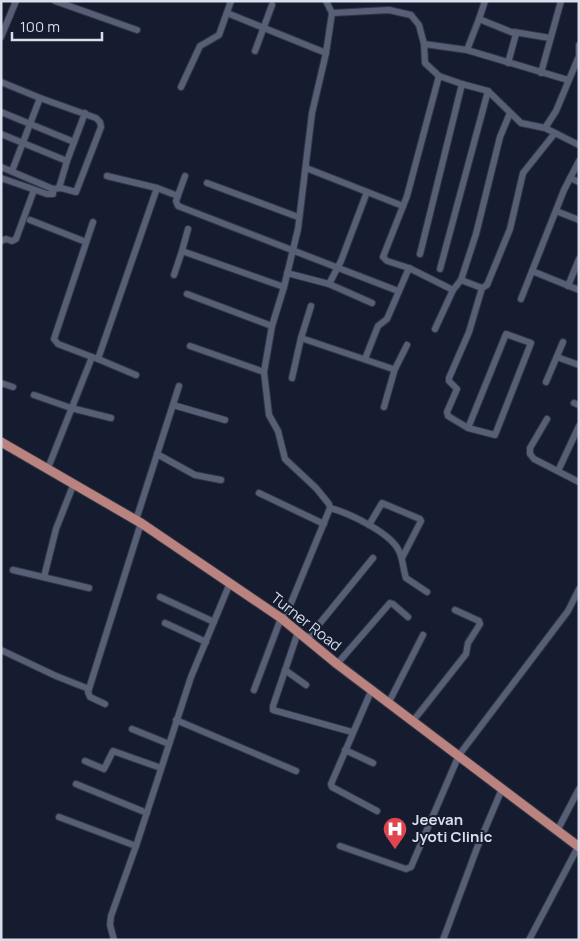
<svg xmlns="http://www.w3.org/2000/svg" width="580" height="941" font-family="Manrope,sans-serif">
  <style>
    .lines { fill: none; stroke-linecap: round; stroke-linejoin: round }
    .minor-casing { stroke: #323645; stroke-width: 8 }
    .major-casing { stroke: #323645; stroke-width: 11 }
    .minor { stroke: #575f77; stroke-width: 6 }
    .major { stroke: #ba837f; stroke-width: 9 }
    .labels { text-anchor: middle; stroke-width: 4; stroke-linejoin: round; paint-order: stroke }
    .street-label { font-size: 15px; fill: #d9deeb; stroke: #151c2f }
    .poi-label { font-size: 15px; font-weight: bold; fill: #d9deeb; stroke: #151c2f; text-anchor: start }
  </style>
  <rect width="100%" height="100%" fill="#151c2f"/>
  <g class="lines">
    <defs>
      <g id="minor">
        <polyline points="55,1 137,30"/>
        <polyline points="227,13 326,53"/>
        <polyline points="332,13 389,10 411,15 419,25 424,44 425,63 439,76 462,84 488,91 521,123 545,128 579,145"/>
        <polyline points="479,19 485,1"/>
        <polyline points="514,32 550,38"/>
        <polyline points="1,37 16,1"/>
        <polyline points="424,44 467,50 568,80"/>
        <polyline points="467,50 479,19 516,34 508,63"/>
        <polyline points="255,51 272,5"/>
        <polyline points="579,56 579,45"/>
        <polyline points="541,73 561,1"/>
        <polyline points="439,76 407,196 383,257 387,261 409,268 453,290"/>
        <polyline points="1,82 40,98 96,118 100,122 101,127 76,192 61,188 53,189 1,167"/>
        <polyline points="181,87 200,46 219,35 231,1"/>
        <polyline points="1,112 74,142"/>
        <polyline points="545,128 556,111 579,56"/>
        <polyline points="1,134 67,161"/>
        <polyline points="306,168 403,206"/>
        <polyline points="12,171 40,98"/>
        <polyline points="107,176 157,188 178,196"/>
        <polyline points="185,176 176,201 178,206 398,291"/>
        <polyline points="1,178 47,194 53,194 53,189"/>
        <polyline points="570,178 579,182"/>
        <polyline points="207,183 298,217"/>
        <polyline points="59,188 67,161 85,113"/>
        <polyline points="556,211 579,220"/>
        <polyline points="30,220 86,242"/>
        <polyline points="1,241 6,239 12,241 16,239 34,190"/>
        <polyline points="182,251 188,229"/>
        <polyline points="420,254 462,84"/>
        <polyline points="440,269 488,91"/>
        <polyline points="532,271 579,290"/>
        <polyline points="287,273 329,284 372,303"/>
        <polyline points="174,275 182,251 284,287"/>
        <polyline points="461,280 482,288 487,285 510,229 523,173 555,133"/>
        <polyline points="329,284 341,261 367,192"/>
        <polyline points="568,286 579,259"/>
        <polyline points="187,294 272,326"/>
        <polyline points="521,299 564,190 579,161"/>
        <polyline points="435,329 453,290 461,280 476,234 500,137 510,113"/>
        <polyline points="301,338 393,369 394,372 384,407"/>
        <polyline points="190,346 264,372"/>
        <polyline points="92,357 98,359 157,188"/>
        <polyline points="557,357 579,365"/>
        <polyline points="98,359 136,375"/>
        <polyline points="365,359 378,326 387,319 409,268"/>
        <polyline points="394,371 407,345"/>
        <polyline points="292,378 301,338 311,306"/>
        <polyline points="546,382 563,342"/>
        <polyline points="1,383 13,387"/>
        <polyline points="34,395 71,408 111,418"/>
        <polyline points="574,403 579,405"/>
        <polyline points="173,405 225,420"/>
        <polyline points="547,419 530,448 530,454 534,459 579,482"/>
        <polyline points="468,428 506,334 531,343 495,435 468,428 448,416 447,412 457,389 449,381 449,378 469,332 482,288"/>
        <polyline points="157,454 195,475 221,480"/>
        <polyline points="48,468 92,357 58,344 54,339 93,222"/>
        <polyline points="558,471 579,426"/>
        <polyline points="259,493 324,524"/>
        <path d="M 330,508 C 349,513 391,533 399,551 C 403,559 403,569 406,578 L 427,592"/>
        <polyline points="136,520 179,386"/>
        <polyline points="369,525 382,503 420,519 421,521 402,558"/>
        <polyline points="13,570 89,588"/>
        <polyline points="44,577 56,529 74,483"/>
        <polyline points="160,597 214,622"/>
        <polyline points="284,620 330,508 329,504 316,488 285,459 278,431 269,415 264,372 272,326 284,287 298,229 312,113 326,53 332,13 326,1"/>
        <polyline points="165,623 206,642"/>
        <polyline points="298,632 273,706 273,710 352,732"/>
        <polyline points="307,639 373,558"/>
        <polyline points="1,650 56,676 89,689"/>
        <polyline points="337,664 390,603 393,604 408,617"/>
        <polyline points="285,670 306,685"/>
        <polyline points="372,689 331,784 332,787 377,811"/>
        <polyline points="254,690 281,618"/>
        <polyline points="389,702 423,635"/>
        <polyline points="105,704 90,697 88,692 141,523"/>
        <polyline points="176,720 296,771"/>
        <polyline points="413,721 466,654 468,643 480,624 479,621 455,610"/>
        <polyline points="132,729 169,744"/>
        <polyline points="345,750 373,763"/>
        <polyline points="85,761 104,769 113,751 161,768"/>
        <polyline points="76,784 147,813"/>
        <polyline points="59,817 136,846"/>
        <polyline points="557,831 579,789"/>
        <polyline points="340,846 406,869 411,867 459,755 568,611 579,589"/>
        <polyline points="114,940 110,925 111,916 136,846 191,677 230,583"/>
        <polyline points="443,940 477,848 502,789"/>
        <polyline points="529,940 578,847"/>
      </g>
      <polyline id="major" points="1,442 141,523 281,618 337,664 579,847"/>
    </defs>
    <!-- minor casing -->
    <use href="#minor" class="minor-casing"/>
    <!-- major casing -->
    <use href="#major" class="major-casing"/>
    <!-- minor -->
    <use href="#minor" class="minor"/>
    <!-- major -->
    <use href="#major" class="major"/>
  </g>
  <!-- icons -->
  <defs>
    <symbol id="hospital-pin" viewBox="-11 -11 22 30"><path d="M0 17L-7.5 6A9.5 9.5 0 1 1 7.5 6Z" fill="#e0444e" stroke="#151c2f"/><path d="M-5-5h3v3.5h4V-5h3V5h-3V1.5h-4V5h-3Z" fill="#fff"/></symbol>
  </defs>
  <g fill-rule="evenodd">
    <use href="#hospital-pin" x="381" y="815" width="28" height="38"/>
  </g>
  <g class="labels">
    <!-- street labels -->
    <g class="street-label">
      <text transform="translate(306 622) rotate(38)" y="5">Turner Road</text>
    </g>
    <!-- poi labels -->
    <g class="poi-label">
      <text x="412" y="825">Jeevan<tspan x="412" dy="17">Jyoti Clinic</tspan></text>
    </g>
  </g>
  <!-- border -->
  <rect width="580" height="941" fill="none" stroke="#d9deeb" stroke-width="5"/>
  <!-- scale -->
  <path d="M12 32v8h90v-8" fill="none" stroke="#d9deeb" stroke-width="2.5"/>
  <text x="20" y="32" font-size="15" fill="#d9deeb" stroke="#151c2f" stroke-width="4" paint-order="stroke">100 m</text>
</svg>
